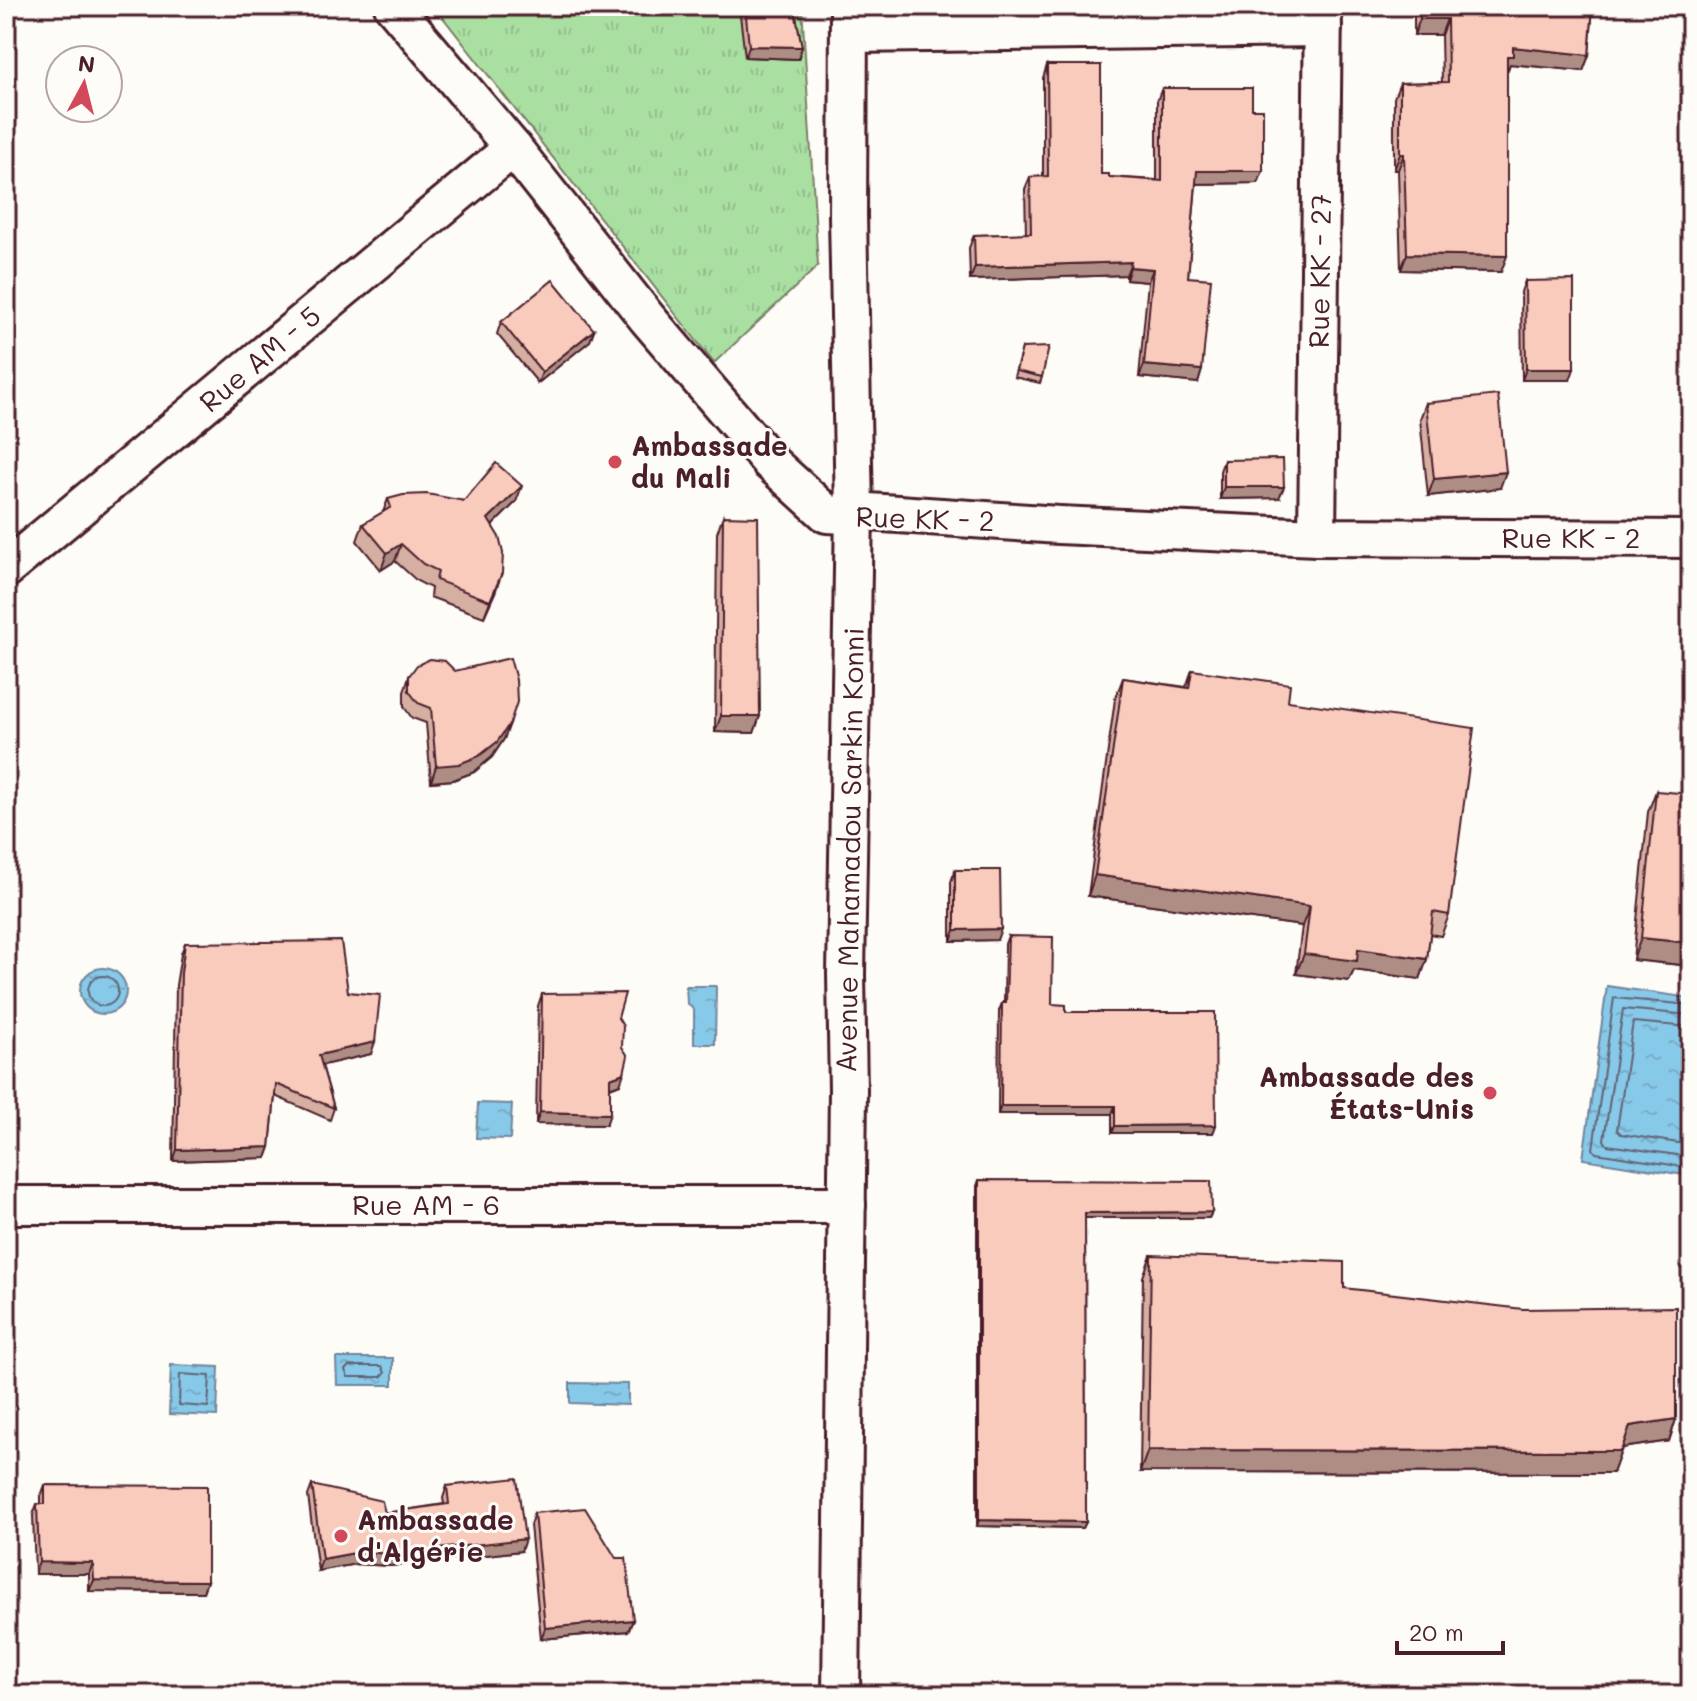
<svg xmlns="http://www.w3.org/2000/svg" width="1697" height="1701" font-family="Mali,sans-serif">
  <style>
    .grass { fill: url(#grass-tufts); stroke: #7a7f66; stroke-width: 2 }
    .water { fill: url(#water-ripples); stroke: #6f859c; stroke-width: 2 }
    .lines { fill: none; stroke-linecap: round; stroke-linejoin: round }
    .shore { stroke: #626377; stroke-width: 2 }
    .minor-casing { stroke: #4a1f2b; stroke-width: 42 }
    .minor { stroke: #fdfcf7; stroke-width: 36 }
    .wall { fill: #d6afa3; stroke: #4a1f2b; stroke-width: 2 }
    .shaded-wall { fill: #ae8e84; stroke: #4a1f2b; stroke-width: 2 }
    .building { fill: #f9cbbd; stroke: #4a1f2b; stroke-width: 2 }
    .poi-dot { fill: #d1495b; stroke: #fdfcf7; stroke-width: 3 }
    .labels { text-anchor: middle; stroke-width: 6; stroke-linejoin: round; paint-order: stroke }
    .street-label { font-size: 28px; fill: #4a1f2b; stroke: #fdfcf7 }
    .poi-label { font-size: 28px; font-weight: bold; fill: #4a1f2b; stroke: #fdfcf7; text-anchor: start }
  </style>
  <defs>
    <pattern id="grass-tufts" width="24" height="20" patternUnits="userSpaceOnUse" patternTransform="scale(2)"><rect width="24" height="20" fill="#aadfa2"/><path d="M3 7l-1-3M5 7V3M7 7l1-3M15 17l-1-3M17 17v-4M19 17l1-3" fill="none" stroke="#94bf8c"/></pattern>
    <pattern id="water-ripples" width="26" height="14" patternUnits="userSpaceOnUse" patternTransform="scale(2)"><rect width="26" height="14" fill="#87c9e8"/><path d="M2 4q2-2 4 0t4 0M15 11q2-2 4 0t4 0" fill="none" stroke="#76acc7"/></pattern>
  </defs>
  <rect width="100%" height="100%" fill="#fdfcf7"/>
  <filter id="ink" filterUnits="userSpaceOnUse"><feTurbulence type="fractalNoise" baseFrequency=".0125" numOctaves="2"/><feDisplacementMap in="SourceGraphic" scale="16" xChannelSelector="R" yChannelSelector="G"/><feConvolveMatrix kernelMatrix="1 2 1 2 8 2 1 2 1" color-interpolation-filters="sRGB"/></filter>
  <g filter="url(#ink)">
    <!-- grass -->
    <polygon class="grass" points="434,6 802,6 818,266 714,363"/>
    <!-- water -->
    <g class="water">
      <circle cx="103" cy="991" r="23"/>
      <polygon points="686,986 716,986 715,1044 694,1044 694,1010 687,1003"/>
      <polygon points="1607,986 1691,998 1691,1176 1583,1159"/>
      <polygon points="478,1103 512,1104 510,1139 476,1138"/>
      <polygon points="336,1358 393,1358 393,1385 337,1385"/>
      <polygon points="171,1365 219,1367 217,1416 169,1414"/>
      <polygon points="570,1383 628,1384 628,1405 570,1403"/>
    </g>
    <g class="lines">
      <!-- shore -->
      <g class="shore">
        <circle cx="103" cy="991" r="15"/>
        <polyline points="1691,1005 1614,998 1593,1149 1596,1153 1691,1168"/>
        <polyline points="1691,1015 1623,1009 1604,1140 1607,1145 1691,1157"/>
        <polyline points="1691,1027 1633,1022 1617,1130 1621,1134 1691,1145"/>
        <polygon points="349,1366 382,1366 385,1373 381,1377 348,1377 345,1370"/>
        <polygon points="180,1374 210,1376 208,1407 179,1405"/>
      </g>
      <defs>
        <g id="minor">
          <polyline points="393,6 513,148 647,318 771,463 827,514 847,515 854,511 1059,525 1317,537 1691,539"/>
          <polyline points="849,34 1323,28"/>
          <polyline points="1317,537 1323,6"/>
          <polyline points="6,569 513,148"/>
          <polyline points="6,1205 847,1205"/>
          <polyline points="841,1695 848,1090 846,974 854,511 848,216 849,6"/>
        </g>
      </defs>
      <!-- minor casing -->
      <use href="#minor" class="minor-casing"/>
      <!-- minor -->
      <use href="#minor" class="minor"/>
    </g>
    <!-- wall -->
    <g class="wall">
      <polygon points="739,6 794,6 802,47 798,59 745,57"/>
      <polygon points="1414,6 1593,6 1589,55 1583,71 1510,64 1507,72 1501,272 1401,270 1398,170 1394,170 1394,98 1400,83 1442,82 1441,35 1414,35"/>
      <polygon points="1047,65 1101,174 1109,177 1157,180 1157,101 1162,88 1252,109 1263,171 1258,183 1196,184 1188,277 1202,370 1198,383 1139,377 1148,282 1126,280 1126,275 970,280 969,248 974,235 1026,234 1025,189 1030,177 1043,176 1043,78"/>
      <polygon points="1525,281 1570,380 1522,380 1521,292"/>
      <polygon points="501,322 594,330 590,341 538,383 497,334"/>
      <polygon points="1022,348 1042,377 1040,383 1014,377"/>
      <polygon points="1426,403 1500,488 1428,496 1420,419"/>
      <polygon points="1224,460 1279,498 1220,499 1220,471"/>
      <polygon points="388,499 516,502 492,526 496,590 484,617 430,597 431,588 417,581 395,561 381,570 357,541 363,524 383,512"/>
      <polygon points="723,516 760,716 754,733 715,732 717,533"/>
      <polygon points="1192,670 1288,701 1449,915 1441,936 1430,934 1427,959 1420,979 1354,970 1349,981 1296,974 1302,926 1088,896 1115,699 1123,678 1186,687"/>
      <polygon points="409,676 510,723 504,739 492,757 474,772 453,780 431,782 426,723 412,718 404,707 404,692"/>
      <polygon points="1656,791 1691,966 1633,960 1648,812"/>
      <polygon points="955,870 997,940 951,941 951,882"/>
      <polygon points="1008,936 1052,1004 1066,1012 1216,1125 1213,1133 1112,1133 1112,1114 998,1114 999,1011 1002,1003 1004,1003 1005,944"/>
      <polygon points="185,943 348,992 371,1054 322,1065 334,1108 330,1120 275,1096 270,1147 266,1158 173,1161 176,985 181,954"/>
      <polygon points="542,994 618,1018 620,1084 610,1088 606,1125 536,1124 538,1006"/>
      <polygon points="979,1180 1212,1212 1209,1218 1085,1218 1086,1522 1083,1528 977,1526 977,1186"/>
      <polygon points="1151,1255 1344,1288 1676,1419 1669,1441 1622,1448 1613,1473 1140,1472 1143,1277"/>
      <polygon points="45,1485 207,1581 203,1592 89,1591 89,1574 35,1574 33,1515 37,1504 41,1504 41,1496"/>
      <polygon points="312,1485 385,1513 444,1504 443,1498 447,1486 521,1551 390,1566 356,1564 318,1571 308,1496"/>
      <polygon points="534,1513 633,1620 628,1631 541,1639 530,1525"/>
    </g>
    <!-- shaded-wall -->
    <g class="shaded-wall">
      <polygon points="1420,19 1447,19 1441,35 1414,35"/>
      <polygon points="749,46 802,47 798,59 745,57"/>
      <polygon points="1513,47 1589,55 1583,71 1510,64 1507,72 1507,56"/>
      <polygon points="1400,154 1404,154 1398,170 1394,170"/>
      <polygon points="1197,171 1263,171 1258,183 1192,184"/>
      <polygon points="1407,254 1507,256 1501,272 1401,270"/>
      <polygon points="1131,262 1126,275 970,280 975,267"/>
      <polygon points="1130,267 1153,269 1148,282 1126,280"/>
      <polygon points="594,330 590,341 538,383 542,372"/>
      <polygon points="1144,365 1202,370 1198,383 1139,377"/>
      <polygon points="1526,369 1574,369 1570,380 1522,380"/>
      <polygon points="1506,472 1500,488 1428,496 1434,479"/>
      <polygon points="522,486 516,502 482,536 488,519"/>
      <polygon points="1224,487 1284,487 1279,498 1220,499"/>
      <polygon points="401,544 395,561 381,570 387,553"/>
      <polygon points="502,573 496,590 484,617 490,601"/>
      <polygon points="721,716 760,716 754,733 715,732"/>
      <polygon points="510,723 504,739 492,757 474,772 453,780 431,782 436,766"/>
      <polygon points="1095,875 1310,906 1302,926 1088,896"/>
      <polygon points="1001,929 997,940 951,941 955,930"/>
      <polygon points="1641,938 1691,943 1691,966 1633,960"/>
      <polygon points="1358,949 1427,959 1420,979 1354,970 1349,981 1296,974 1304,954"/>
      <polygon points="375,1042 371,1054 315,1067 319,1055"/>
      <polygon points="624,1073 620,1084 606,1089 610,1078"/>
      <polygon points="1001,1106 1115,1106 1112,1114 998,1114"/>
      <polygon points="540,1112 610,1114 606,1125 536,1124"/>
      <polygon points="1216,1125 1213,1133 1112,1133 1115,1126"/>
      <polygon points="270,1147 266,1158 173,1161 177,1150"/>
      <polygon points="1212,1212 1209,1218 1083,1218 1085,1213"/>
      <polygon points="1676,1419 1669,1441 1622,1448 1630,1426"/>
      <polygon points="1148,1450 1621,1451 1613,1473 1140,1472"/>
      <polygon points="979,1520 1086,1522 1083,1528 977,1526"/>
      <polygon points="525,1539 521,1551 390,1566 356,1564 318,1571 322,1559 360,1552"/>
      <polygon points="39,1562 93,1563 89,1574 35,1574"/>
      <polygon points="94,1580 207,1581 203,1592 89,1591"/>
      <polygon points="633,1620 628,1631 541,1639 545,1628"/>
    </g>
    <!-- building -->
    <g class="building">
      <polygon points="745,6 794,6 802,47 749,46"/>
      <polygon points="1420,6 1593,6 1589,55 1513,47 1513,56 1507,56 1507,256 1407,254 1404,154 1400,154 1400,83 1448,82 1447,19 1420,19"/>
      <polygon points="1047,65 1101,65 1101,174 1109,174 1109,177 1162,181 1162,88 1252,88 1252,109 1263,109 1263,171 1197,171 1188,277 1211,279 1202,370 1144,365 1153,269 1130,267 1131,262 975,267 974,235 1031,233 1030,177 1048,176"/>
      <polygon points="553,280 594,330 542,372 501,322"/>
      <polygon points="1574,280 1574,369 1526,369 1525,281"/>
      <polygon points="1049,347 1042,377 1016,371 1022,348"/>
      <polygon points="1498,395 1506,472 1434,479 1426,403"/>
      <polygon points="1283,459 1284,487 1224,487 1224,460"/>
      <polygon points="496,463 522,486 488,519 499,537 503,553 502,573 490,601 436,580 438,571 423,564 401,544 387,553 363,524 391,507 388,499 403,495 427,494 464,501"/>
      <polygon points="723,516 758,517 760,716 721,716"/>
      <polygon points="510,658 516,680 517,702 510,723 497,742 479,756 459,764 436,766 431,708 418,703 409,691 409,676 417,665 430,659 445,661 455,671"/>
      <polygon points="1192,670 1290,684 1288,701 1474,728 1449,915 1433,912 1427,959 1358,949 1357,961 1304,954 1310,906 1095,875 1123,678 1189,688"/>
      <polygon points="1656,791 1691,794 1691,943 1641,938"/>
      <polygon points="955,870 1000,870 1001,929 955,930"/>
      <polygon points="1008,936 1053,937 1052,1004 1066,1005 1066,1012 1215,1012 1216,1125 1115,1126 1115,1106 1001,1106 1002,1003 1006,1003"/>
      <polygon points="341,941 348,992 380,995 375,1042 319,1055 334,1108 276,1084 270,1147 177,1150 181,973 185,943"/>
      <polygon points="625,993 618,1018 623,1026 622,1047 628,1056 624,1073 610,1078 610,1114 540,1112 542,994"/>
      <polygon points="979,1180 1211,1181 1212,1212 1085,1213 1086,1522 979,1520"/>
      <polygon points="1151,1255 1344,1262 1344,1288 1523,1309 1676,1307 1676,1419 1630,1426 1621,1451 1148,1450"/>
      <polygon points="517,1478 525,1539 394,1554 360,1552 322,1559 312,1485 382,1501 385,1513 449,1504 447,1486"/>
      <polygon points="45,1485 207,1486 207,1581 94,1580 93,1563 39,1562 37,1504 45,1504"/>
      <polygon points="585,1508 616,1558 626,1558 633,1620 545,1628 534,1513"/>
    </g>
  </g>
  <!-- markers -->
  <g class="poi-dot">
    <circle cx="615" cy="462" r="8"/>
    <circle cx="1490" cy="1093" r="8"/>
    <circle cx="341" cy="1536" r="8"/>
  </g>
  <g class="labels">
    <!-- street labels -->
    <g class="street-label">
      <text transform="translate(1320 271) rotate(-89)" y="10">Rue KK - 27</text>
      <text transform="translate(260 359) rotate(-40)" y="10">Rue AM - 5</text>
      <text transform="translate(925 519) rotate(2)" y="10">Rue KK - 2</text>
      <text x="1571" y="548">Rue KK - 2</text>
      <text transform="translate(850 850) rotate(-89)" y="10">Avenue Mahamadou Sarkin Konni</text>
      <text x="426" y="1215">Rue AM - 6</text>
    </g>
    <!-- poi labels -->
    <g class="poi-label">
      <text x="631" y="456">Ambassade<tspan x="631" dy="32">du Mali</tspan></text>
      <text x="1474" y="1087" text-anchor="end">Ambassade des<tspan x="1474" dy="32">États-Unis</tspan></text>
      <text x="357" y="1530">Ambassade<tspan x="357" dy="32">d'Algérie</tspan></text>
    </g>
  </g>
  <!-- margin -->
  <rect width="1697" height="1701" fill="none" stroke="#fdfcf7" stroke-width="32"/>
  <rect x="16" y="16" width="1665" height="1669" fill="none" stroke="#4a1f2b" stroke-width="3" filter="url(#ink)"/>
  <!-- north arrow -->
  <g transform="translate(84 84) rotate(7)"><circle r="38" fill="#fdfcf7" stroke="#b5a4a5" stroke-width="2"/>
  <path d="M0-6L14 30L0 20L-14 30Z" fill="#d1495b"/>
  <text y="-12" font-size="22" font-weight="bold" text-anchor="middle" fill="#4a1f2b">N</text>
  </g>
  <!-- scale -->
  <path d="M1397 1641v12h106v-12" fill="none" stroke="#4a1f2b" stroke-width="4"/>
  <text x="1409" y="1641" font-size="24" fill="#4a1f2b" stroke="#fdfcf7" stroke-width="6" paint-order="stroke">20 m</text>
</svg>
